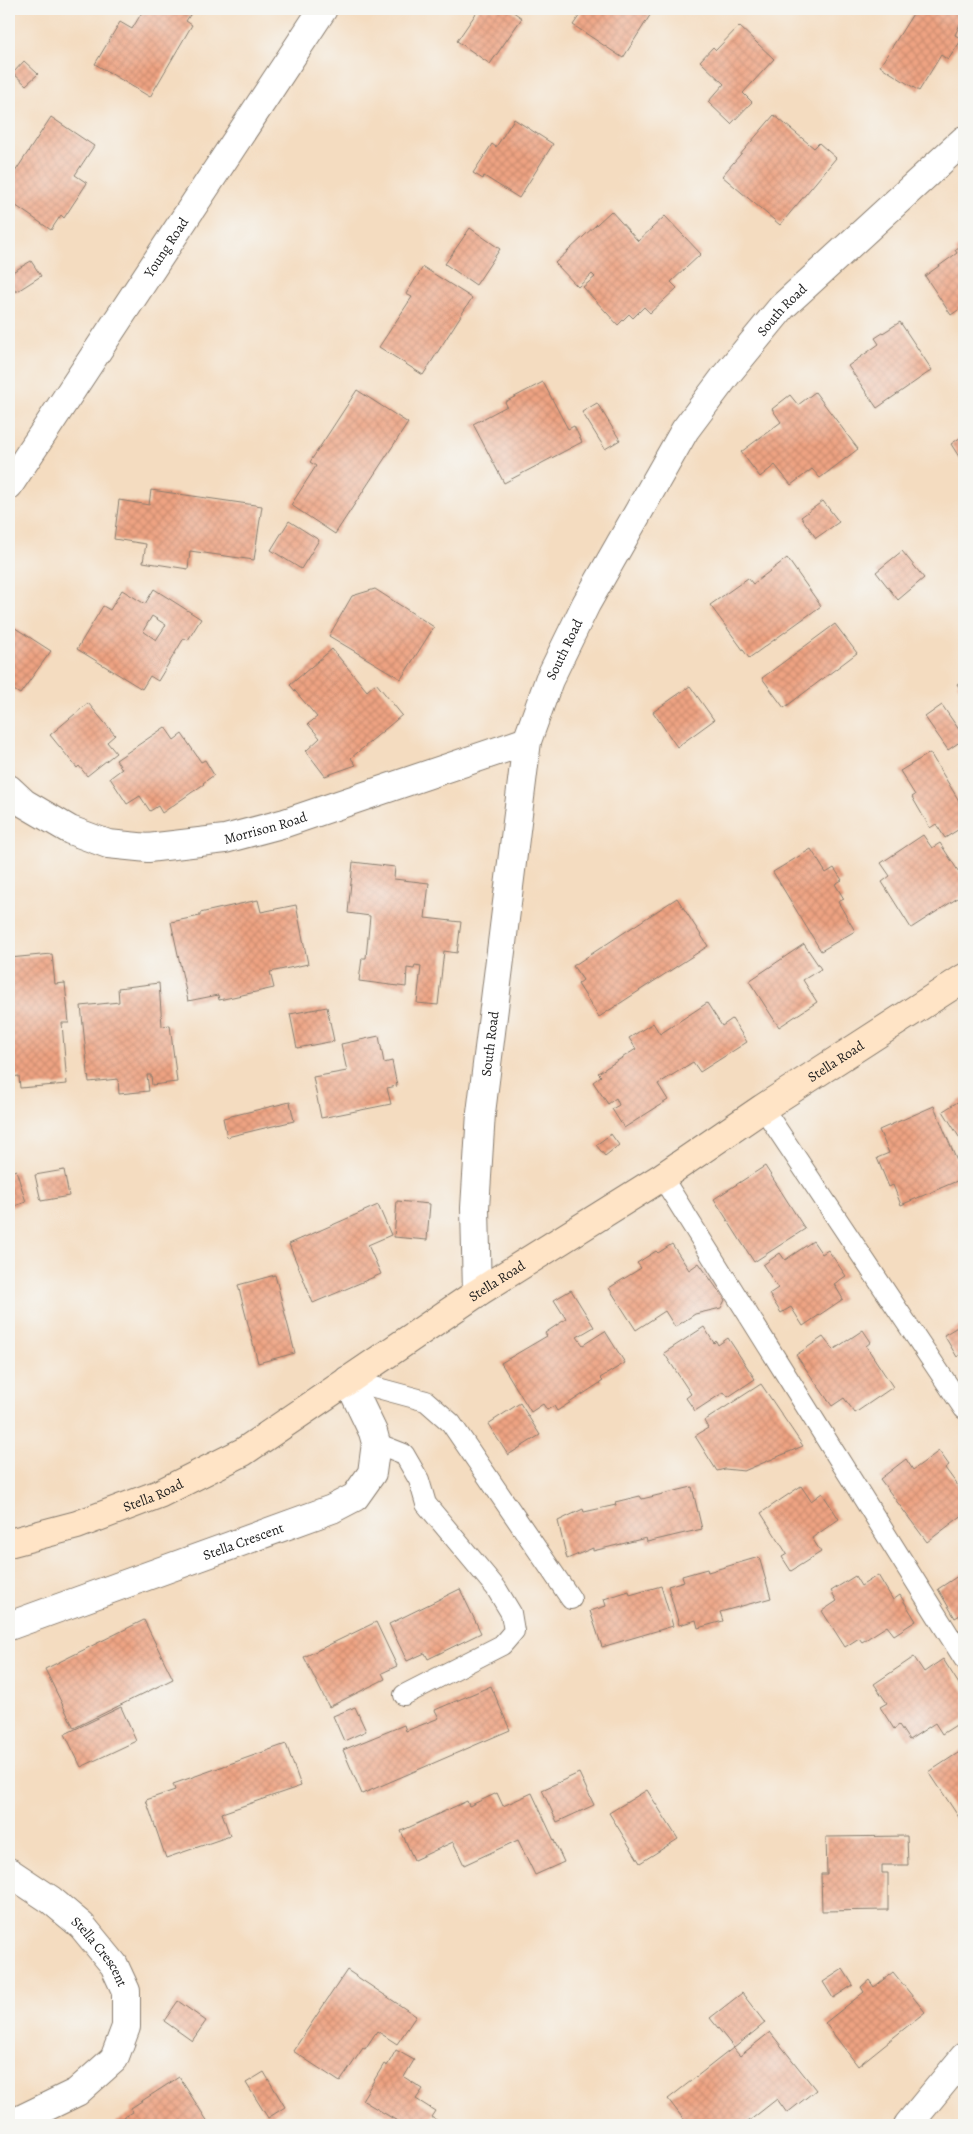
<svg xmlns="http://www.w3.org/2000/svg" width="973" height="2134" viewBox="0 0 973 2134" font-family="Alegreya,serif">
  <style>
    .building { fill: url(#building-cross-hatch); fill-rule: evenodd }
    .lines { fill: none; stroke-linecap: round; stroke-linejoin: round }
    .lane-casing { stroke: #887c6e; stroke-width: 22 }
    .street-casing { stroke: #887c6e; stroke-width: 30 }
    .secondary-casing { stroke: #887c6e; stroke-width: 30 }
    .lane { stroke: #fff; stroke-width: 20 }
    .street { stroke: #fff; stroke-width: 28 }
    .secondary { stroke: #ffe4c6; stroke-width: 28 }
    .labels { text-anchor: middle; stroke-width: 4; stroke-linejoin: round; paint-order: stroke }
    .street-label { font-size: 14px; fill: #1c1c1c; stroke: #f6f6f2 }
  </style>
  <defs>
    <pattern id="building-cross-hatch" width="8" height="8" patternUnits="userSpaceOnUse" patternTransform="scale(1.25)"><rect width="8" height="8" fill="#eea382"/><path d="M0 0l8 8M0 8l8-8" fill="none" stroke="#cc8c70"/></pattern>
  </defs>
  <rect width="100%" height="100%" fill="#f6f6f2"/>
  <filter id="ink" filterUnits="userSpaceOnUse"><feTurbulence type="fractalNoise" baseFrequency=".02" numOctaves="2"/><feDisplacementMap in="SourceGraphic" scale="10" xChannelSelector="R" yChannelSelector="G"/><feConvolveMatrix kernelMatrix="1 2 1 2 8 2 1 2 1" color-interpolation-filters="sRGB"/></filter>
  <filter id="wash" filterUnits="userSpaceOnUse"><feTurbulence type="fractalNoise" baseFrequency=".0096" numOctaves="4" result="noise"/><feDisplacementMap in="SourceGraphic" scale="20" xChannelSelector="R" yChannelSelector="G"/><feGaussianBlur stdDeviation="1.12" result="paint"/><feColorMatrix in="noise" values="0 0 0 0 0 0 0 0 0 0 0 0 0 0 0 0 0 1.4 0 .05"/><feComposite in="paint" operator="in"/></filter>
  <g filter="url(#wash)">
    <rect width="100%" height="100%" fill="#f4dcc0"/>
    <g id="blocks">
      <path class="building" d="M 144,9 L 194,9 L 186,21 L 192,25 L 150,97 L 95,64 L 120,22 L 132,29 Z
        M 479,9 L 509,9 L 522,18 L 490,64 L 457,41 Z
        M 584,9 L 654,9 L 623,58 L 573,25 Z
        M 916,9 L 952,9 L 964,16 L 955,35 L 962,39 L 948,60 L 941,55 L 919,91 L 880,66 Z
        M 739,26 L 774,59 L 743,93 L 752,102 L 731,124 L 708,102 L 724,84 L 700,61 L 713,47 L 716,50 Z
        M 24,61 L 38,74 L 26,85 L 13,73 Z
        M 774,115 L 814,148 L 819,143 L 836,158 L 780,225 L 722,176 Z
        M 51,117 L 94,146 L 75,175 L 87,183 L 64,218 L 61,215 L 51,230 L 9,201 L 9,181 Z
        M 514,119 L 553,144 L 519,198 L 484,176 L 483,179 L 473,173 L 492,144 L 496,147 Z
        M 611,211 L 638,241 L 665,216 L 701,254 L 671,282 L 677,288 L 650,313 L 644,307 L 633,318 L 629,314 L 618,325 L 583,287 L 595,277 L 592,274 L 578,287 L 555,263 Z
        M 470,228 L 500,249 L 476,285 L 445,264 Z
        M 964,243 L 964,306 L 951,315 L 925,276 L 957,253 L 955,250 Z
        M 31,261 L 41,276 L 16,292 L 9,280 L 9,274 Z
        M 423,267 L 472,298 L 423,375 L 379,347 L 412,297 L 406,294 Z
        M 900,322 L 932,370 L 877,408 L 848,366 L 879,344 L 875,338 Z
        M 543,382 L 568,429 L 574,426 L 582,442 L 504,483 L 473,424 L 507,406 L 505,402 Z
        M 357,390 L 408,423 L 335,534 L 291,505 L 316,466 L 310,462 Z
        M 815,392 L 858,449 L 820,478 L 812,469 L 791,485 L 775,465 L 760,477 L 741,452 L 781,422 L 772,409 L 790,395 L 798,405 Z
        M 597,403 L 620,440 L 605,449 L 582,412 Z
        M 964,435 L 964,458 L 961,460 L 951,444 Z
        M 151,490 L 262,506 L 254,560 L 190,551 L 188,569 L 143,562 L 146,544 L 114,539 L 119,500 L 149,505 Z
        M 823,501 L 839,522 L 816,538 L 801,517 Z
        M 289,521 L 319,540 L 301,569 L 271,550 Z
        M 902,551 L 924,578 L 898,600 L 876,572 Z
        M 787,558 L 821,606 L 749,658 L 710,605 L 748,578 L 753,584 Z
        M 154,589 L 201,619 L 188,640 L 184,638 L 158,681 L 150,676 L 142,689 L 77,649 L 103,606 L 110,610 L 122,590 L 145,604 ZM 152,616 L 166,625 L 156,640 L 143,631 Z
        M 375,589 L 434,627 L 401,679 L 329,636 L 352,596 Z
        M 9,624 L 51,651 L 20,694 L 9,687 Z
        M 835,624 L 857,653 L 784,708 L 762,678 Z
        M 332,649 L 367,691 L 376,683 L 402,715 L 351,758 L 356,765 L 325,776 L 306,751 L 320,738 L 308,724 L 317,717 L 290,685 Z
        M 964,679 L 964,695 L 957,684 Z
        M 690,686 L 714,720 L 677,747 L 653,712 Z
        M 88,703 L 115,735 L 107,742 L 116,753 L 87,776 L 79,766 L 77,768 L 50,735 Z
        M 942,705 L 964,737 L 964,739 L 948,750 L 925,717 Z
        M 165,727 L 174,740 L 182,734 L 201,762 L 205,760 L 214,775 L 203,783 L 204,784 L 162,813 L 158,806 L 150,811 L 140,796 L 127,804 L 110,778 L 122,769 L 116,760 Z
        M 930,753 L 964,809 L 964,826 L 945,838 L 936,824 L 930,828 L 912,797 L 915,795 L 900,771 Z
        M 923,835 L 932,848 L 940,843 L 964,880 L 964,894 L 911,928 L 882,882 L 890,876 L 881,863 Z
        M 811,849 L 826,873 L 834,868 L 842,880 L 835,884 L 844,899 L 838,902 L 855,931 L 821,951 L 773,872 Z
        M 353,862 L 395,867 L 394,879 L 429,883 L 425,918 L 461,922 L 457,953 L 444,951 L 438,1005 L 417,1003 L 421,966 L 415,965 L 414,969 L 407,968 L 406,987 L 359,981 L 362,958 L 366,958 L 370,916 L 348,913 Z
        M 677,898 L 708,946 L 599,1017 L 578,984 L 583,980 L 573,966 Z
        M 258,900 L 261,912 L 296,905 L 308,964 L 270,972 L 274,988 L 219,1000 L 218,995 L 188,1001 L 171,922 L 200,916 L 200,913 Z
        M 804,944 L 821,969 L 803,980 L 817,1002 L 779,1027 L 749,981 Z
        M 52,954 L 55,984 L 65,983 L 69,1023 L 62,1023 L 67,1084 L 20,1088 L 19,1076 L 9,1077 L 9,958 Z
        M 159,983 L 162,1026 L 170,1025 L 177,1082 L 152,1085 L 151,1075 L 147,1075 L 149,1091 L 119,1094 L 118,1079 L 89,1082 L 81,1006 L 119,1002 L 118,988 Z
        M 707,1003 L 722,1026 L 732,1019 L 747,1042 L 700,1072 L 693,1062 L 658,1084 L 668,1100 L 624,1128 L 612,1109 L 619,1105 L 616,1098 L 608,1104 L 593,1082 L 601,1076 L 598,1073 L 636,1049 L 629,1038 L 653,1023 L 660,1034 Z
        M 327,1007 L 334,1041 L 297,1048 L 290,1014 Z
        M 379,1036 L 384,1063 L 392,1061 L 397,1086 L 387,1088 L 391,1104 L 321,1118 L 313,1077 L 347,1071 L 341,1044 Z
        M 964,1098 L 964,1145 L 943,1111 Z
        M 290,1102 L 294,1121 L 227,1137 L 223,1118 Z
        M 934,1106 L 964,1178 L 901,1205 L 893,1185 L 889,1187 L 877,1158 L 889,1153 L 879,1130 Z
        M 611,1134 L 619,1145 L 605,1156 L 596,1145 Z
        M 765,1166 L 805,1229 L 754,1262 L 714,1199 Z
        M 16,1170 L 26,1202 L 9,1208 L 9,1173 Z
        M 64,1170 L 69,1196 L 41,1201 L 35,1175 Z
        M 397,1201 L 430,1204 L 427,1240 L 394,1237 Z
        M 378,1205 L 391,1235 L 368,1245 L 381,1274 L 313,1303 L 289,1244 Z
        M 813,1241 L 822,1254 L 828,1250 L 846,1276 L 834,1284 L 843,1299 L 803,1326 L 791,1307 L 781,1313 L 769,1294 L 778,1288 L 763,1265 L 780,1253 L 785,1260 Z
        M 672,1244 L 689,1270 L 699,1263 L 725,1300 L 721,1308 L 695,1314 L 675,1327 L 665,1311 L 636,1330 L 609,1288 L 641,1268 L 637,1263 L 656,1251 L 658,1253 Z
        M 275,1275 L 295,1353 L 258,1363 L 238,1285 Z
        M 571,1290 L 594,1327 L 577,1337 L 583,1345 L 605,1331 L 625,1363 L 600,1378 L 603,1381 L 557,1411 L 554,1406 L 547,1410 L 543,1404 L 531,1412 L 501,1363 L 547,1336 L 545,1333 L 566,1319 L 554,1300 Z
        M 964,1323 L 964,1352 L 957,1357 L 944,1335 Z
        M 704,1327 L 714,1343 L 716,1341 L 718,1345 L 728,1338 L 755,1379 L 728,1397 L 724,1392 L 695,1411 L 686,1398 L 691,1394 L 664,1353 Z
        M 863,1330 L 871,1342 L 866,1346 L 893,1387 L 855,1413 L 844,1398 L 832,1406 L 796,1355 L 823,1337 L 833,1350 Z
        M 761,1384 L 803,1446 L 744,1471 L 725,1469 L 717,1471 L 695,1436 L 708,1428 L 704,1421 Z
        M 520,1403 L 540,1435 L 508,1455 L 488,1424 Z
        M 939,1451 L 949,1465 L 945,1468 L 964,1494 L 964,1514 L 927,1542 L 880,1479 L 906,1459 L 913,1470 Z
        M 801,1486 L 811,1501 L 822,1493 L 839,1519 L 812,1538 L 821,1552 L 791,1571 L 782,1557 L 787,1554 L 761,1513 Z
        M 692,1487 L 702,1529 L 647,1542 L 646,1538 L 593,1551 L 593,1548 L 567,1559 L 558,1521 L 583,1509 L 584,1512 L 616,1505 L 615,1502 L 640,1496 L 642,1499 Z
        M 759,1557 L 771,1598 L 720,1612 L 723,1621 L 698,1628 L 696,1620 L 679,1625 L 668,1586 L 684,1581 L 682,1576 L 707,1569 L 708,1572 Z
        M 964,1572 L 964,1623 L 960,1615 L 955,1618 L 938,1589 Z
        M 878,1575 L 893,1600 L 900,1595 L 916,1621 L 894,1635 L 887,1626 L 862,1642 L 859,1638 L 845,1647 L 822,1611 L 837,1601 L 831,1591 L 855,1576 L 861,1586 Z
        M 661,1586 L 673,1626 L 602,1647 L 590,1611 L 606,1606 L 604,1599 L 629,1591 L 630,1595 Z
        M 460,1589 L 481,1633 L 428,1659 L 425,1653 L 407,1661 L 389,1624 Z
        M 144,1620 L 173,1679 L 74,1728 L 45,1669 Z
        M 376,1622 L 397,1666 L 382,1673 L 385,1679 L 329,1707 L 304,1657 Z
        M 914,1657 L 924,1672 L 943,1659 L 964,1692 L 964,1720 L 942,1734 L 935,1723 L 909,1740 L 899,1725 L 894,1729 L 880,1707 L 887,1703 L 874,1684 Z
        M 491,1686 L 510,1730 L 362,1794 L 343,1750 L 404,1725 L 406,1731 L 439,1718 L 435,1710 Z
        M 121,1707 L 136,1741 L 81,1767 L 65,1734 Z
        M 355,1707 L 366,1731 L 344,1741 L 333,1716 Z
        M 286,1744 L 301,1786 L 222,1813 L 230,1836 L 166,1858 L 146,1800 L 175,1790 L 173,1784 Z
        M 964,1749 L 964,1825 L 929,1772 Z
        M 579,1773 L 594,1805 L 557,1822 L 542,1790 Z
        M 647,1790 L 678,1839 L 640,1863 L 609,1813 Z
        M 497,1793 L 503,1806 L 532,1793 L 564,1862 L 535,1875 L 518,1840 L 464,1865 L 453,1842 L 414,1860 L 401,1831 L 467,1801 L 469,1806 Z
        M 907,1836 L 908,1865 L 882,1865 L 882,1873 L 888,1873 L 888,1910 L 822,1911 L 821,1874 L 827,1874 L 826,1837 Z
        M 843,1969 L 853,1985 L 833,1998 L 823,1982 Z
        M 347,1970 L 416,2016 L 397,2044 L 377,2031 L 365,2049 L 363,2048 L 340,2082 L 293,2051 Z
        M 893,1972 L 925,2012 L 858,2066 L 825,2023 L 864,1992 L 861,1987 L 869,1980 L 874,1987 Z
        M 742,1993 L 765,2023 L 734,2048 L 710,2018 Z
        M 178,2001 L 206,2021 L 192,2041 L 164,2021 Z
        M 770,2032 L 816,2090 L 787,2113 L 777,2099 L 744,2125 L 688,2125 L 668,2099 L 733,2048 L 740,2056 Z
        M 396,2050 L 414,2060 L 404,2077 L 423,2089 L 416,2099 L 435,2111 L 431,2117 L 445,2125 L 404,2125 L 362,2100 L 384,2064 L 387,2066 Z
        M 264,2072 L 285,2107 L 268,2118 L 246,2083 Z
        M 179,2077 L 210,2125 L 118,2125 L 116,2122 L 132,2112 L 131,2108 Z"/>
    </g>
  </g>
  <g filter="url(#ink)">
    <use href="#blocks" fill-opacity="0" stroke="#887c6e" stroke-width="1"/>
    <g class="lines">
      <g class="lane-casing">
        <path id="lane" d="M 763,1108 L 964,1409
          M 662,1177 L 964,1659
          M 348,1380 L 426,1401 L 451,1423 L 571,1599
          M 376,1443 L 404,1454 L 419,1480 L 426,1504 L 496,1588 L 511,1613 L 514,1631 L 502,1645 L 404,1695"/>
      </g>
      <g class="street-casing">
        <g id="street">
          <path id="s1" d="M 9,485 L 323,9"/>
          <path id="s2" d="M 9,789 L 24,803 L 70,830 L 108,844 L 148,848 L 225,839 L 285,823 L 527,741"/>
          <path id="s3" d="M 477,1293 L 475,1208 L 481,1113 L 527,741 L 549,680 L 586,604 L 685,430 L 727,374 L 782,307 L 964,140"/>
          <path id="s4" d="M 9,1626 L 332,1509 L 355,1497 L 372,1473 L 376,1443 L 373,1432 L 348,1380"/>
          <path id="s5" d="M 9,1872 L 51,1900 L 82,1926 L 114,1965 L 126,1991 L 126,2027 L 114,2059 L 77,2092 L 9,2125"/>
          <path d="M 908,2125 L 964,2057"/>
        </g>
      </g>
      <g class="secondary-casing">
        <g id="secondary">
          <path id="s6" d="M 9,1543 L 77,1525 L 159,1494 L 243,1452 L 477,1293 L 662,1177 L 763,1108 L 964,978"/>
        </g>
      </g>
      <use href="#lane" class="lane"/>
      <use href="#street" class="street"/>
      <use href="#secondary" class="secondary"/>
    </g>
  </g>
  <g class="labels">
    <g class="street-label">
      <text dy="5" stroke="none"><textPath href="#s1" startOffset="285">Young Road</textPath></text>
      <text dy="5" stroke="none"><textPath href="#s3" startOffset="1059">South Road</textPath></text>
      <text dy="5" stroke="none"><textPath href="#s3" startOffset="654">South Road</textPath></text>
      <text dy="5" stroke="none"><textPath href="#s2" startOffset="274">Morrison Road</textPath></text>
      <text dy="5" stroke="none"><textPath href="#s3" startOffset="250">South Road</textPath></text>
      <text dy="5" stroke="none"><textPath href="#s6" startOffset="962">Stella Road</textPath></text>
      <text dy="5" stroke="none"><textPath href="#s6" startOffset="558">Stella Road</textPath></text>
      <text dy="5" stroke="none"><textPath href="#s6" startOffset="152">Stella Road</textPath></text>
      <text dy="5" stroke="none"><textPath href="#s4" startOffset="249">Stella Crescent</textPath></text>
      <text dy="5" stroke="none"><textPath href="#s5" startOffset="122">Stella Crescent</textPath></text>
    </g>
  </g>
  <rect width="973" height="2134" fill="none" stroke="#f6f6f2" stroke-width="30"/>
</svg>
